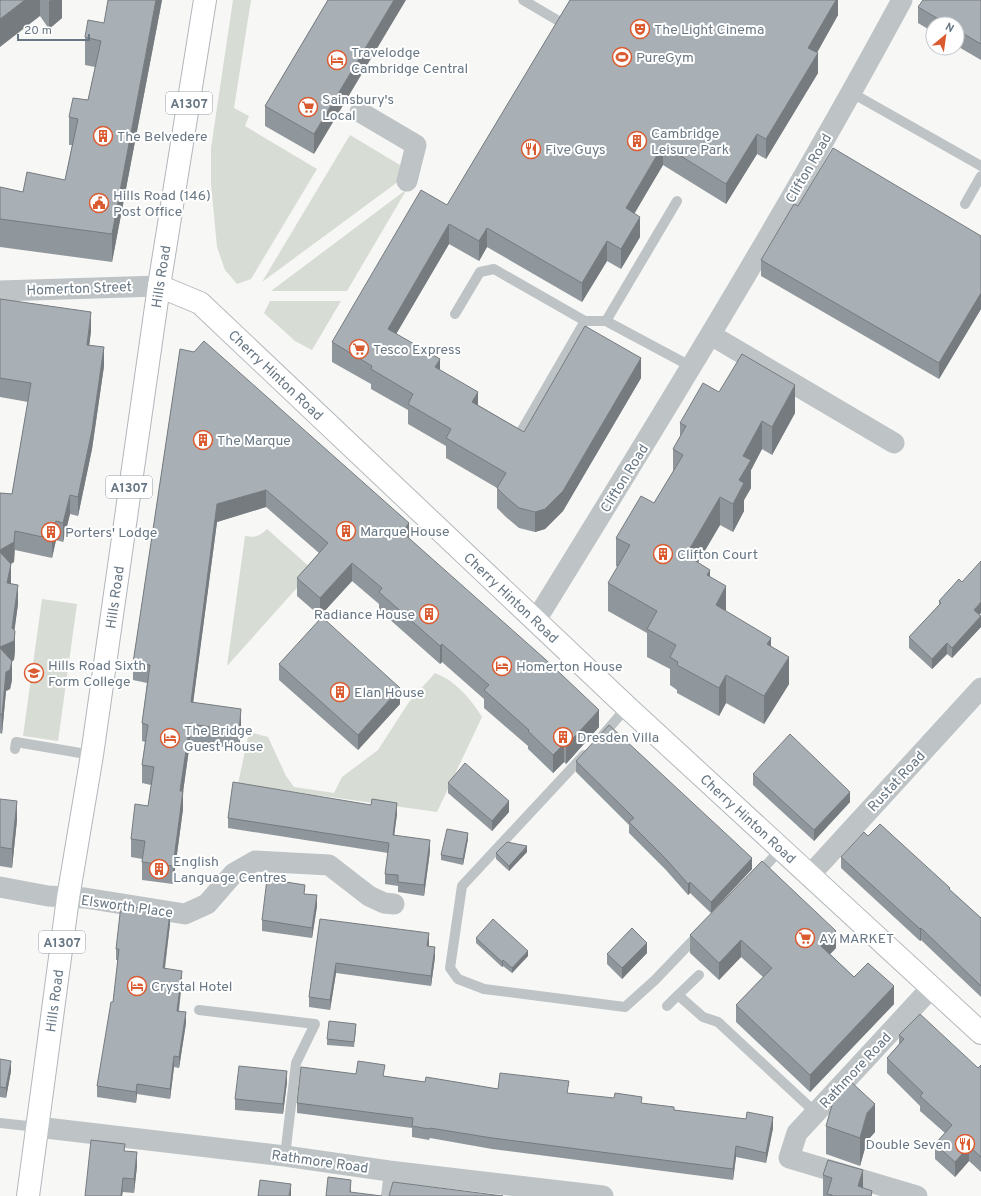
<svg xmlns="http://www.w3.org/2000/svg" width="981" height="1196" viewBox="0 0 981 1196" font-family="Overpass,sans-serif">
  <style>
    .green { fill: #d7dcd4 }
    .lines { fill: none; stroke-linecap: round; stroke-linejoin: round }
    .secondary-casing { stroke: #b3b8bd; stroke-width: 24 }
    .primary-casing { stroke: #b2b7bb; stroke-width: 24 }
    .lane { stroke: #bec3c6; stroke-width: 10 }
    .street { stroke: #bec3c6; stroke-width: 21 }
    .secondary { stroke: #fff; stroke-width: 22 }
    .primary { stroke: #fff; stroke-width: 22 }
    .wall { fill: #90979c }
    .shaded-wall { fill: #767b7f }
    .building { fill: #a8b0b5; stroke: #767b7f }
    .labels { text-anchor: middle; stroke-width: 4; stroke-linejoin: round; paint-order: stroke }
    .shield { fill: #fff; stroke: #95a0a9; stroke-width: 1 }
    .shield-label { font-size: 13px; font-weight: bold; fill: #687784 }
    .poi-label { font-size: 14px; fill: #687784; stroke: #fff; text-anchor: start }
    .street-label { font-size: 14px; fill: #687784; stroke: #fff }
  </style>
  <rect width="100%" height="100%" fill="#f7f7f5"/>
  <path class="green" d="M 233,0 L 251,0 L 234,108 L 249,116 L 245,126 L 317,169 L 251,279 L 237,284 L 225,270 L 217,247 L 211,184 L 211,148 Z
    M 350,135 L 400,165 L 399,181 L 262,282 Z
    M 407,189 L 347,291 L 271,291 Z
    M 270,301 L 341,301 L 312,350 L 295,341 L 264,313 Z
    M 267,529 L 313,570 L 227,666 L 245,536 C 255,538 260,536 267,529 Z
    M 42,599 L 77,604 L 58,741 L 23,736 Z
    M 435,673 C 456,681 470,698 482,717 L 437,812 L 238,784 L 249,732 L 268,737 L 286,776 L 294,787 L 334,793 L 342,777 L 378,750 L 409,702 Z"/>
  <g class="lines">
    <g class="secondary-casing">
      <g id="secondary">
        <path id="s1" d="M 159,286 L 200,303 L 627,707 L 981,1033"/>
      </g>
    </g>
    <g class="primary-casing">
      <g id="primary">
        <path id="s2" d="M 28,1196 L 68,898 L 92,755 L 159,286 L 205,0"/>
      </g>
    </g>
    <path class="lane" d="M 523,0 L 557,20
      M 852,93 L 981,166
      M 965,204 L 981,176
      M 455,314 L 480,272 L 494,269 L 585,321 L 606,321 L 677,201
      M 606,321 L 692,367
      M 522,430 L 585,321
      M 602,736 L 627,707
      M 15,749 L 16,742 L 92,755
      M 584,755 L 462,886 L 450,968 L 458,979 L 484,989 L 625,1007 L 655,980 L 699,934
      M 758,874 L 781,849
      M 699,975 L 678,995 L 703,1017 L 718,1022 L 816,1113
      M 667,1006 L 678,995
      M 199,1010 L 315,1024 L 296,1063 L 285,1156
      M 0,1123 L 37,1127
      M 386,1196 L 389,1171"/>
    <path class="street" d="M 360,112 L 416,145 L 407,181
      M 0,291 L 159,286
      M 711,335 L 894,443
      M 536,620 C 662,416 788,211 902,0
      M 810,875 L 981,688
      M 0,887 L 48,896 L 85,898 L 185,914 L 207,904 L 234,873 L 255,861 L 329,865 L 369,896 L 384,903 L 394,904
      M 37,1127 L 285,1156 L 389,1171 L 603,1196
      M 917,1196 L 789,1158 L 797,1133 L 932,987"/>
    <use href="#secondary" class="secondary"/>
    <use href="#primary" class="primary"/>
  </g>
  <path class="wall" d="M 0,0 L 62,0 L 62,18 L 49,29 L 40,16 Z
    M 162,0 L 112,262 L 0,247 L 0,187 L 23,192 L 65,180 L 72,145 L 69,145 L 69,117 L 88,100 L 95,67 L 85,65 L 85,37 L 104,23 Z
    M 328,0 L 314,154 L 265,126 L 265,106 Z
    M 838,0 L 838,15 L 817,53 L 818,73 L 766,159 L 757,154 L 726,204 L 663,165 L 634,213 L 640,237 L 621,269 L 607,261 L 582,302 L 487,247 L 479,261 L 449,244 L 396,334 L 440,370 L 478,405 L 524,432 L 641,378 L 563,511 L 545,529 L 535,532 L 519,528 L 506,517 L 497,508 L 497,488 L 446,458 L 446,446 L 408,424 L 408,410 L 371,389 L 371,384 L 332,362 L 332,342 L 447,205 Z
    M 981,0 L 981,60 L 957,46 L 957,24 L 933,24 L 933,32 L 918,23 L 918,7 Z
    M 981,236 L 981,309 L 939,379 L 761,276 L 761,260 Z
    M 0,299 L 91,331 L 89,345 L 104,366 L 92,449 L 78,516 L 70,514 L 63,542 L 56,540 L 52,558 L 15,550 L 14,562 L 11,564 L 11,584 L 18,604 L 14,630 L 15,650 L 14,660 L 12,661 L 12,680 L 10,689 L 6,691 L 2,734 L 0,733 L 0,493 L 12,494 L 28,402 L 0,397 Z
    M 180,349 L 409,538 L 599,727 L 566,764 L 564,762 L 553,773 L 528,749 L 528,746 L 484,708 L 484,699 L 442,662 L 440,664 L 379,610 L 379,604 L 352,581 L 320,616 L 297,596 L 297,578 L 319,553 L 266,507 L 217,522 L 193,702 L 241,726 L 239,749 L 190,742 L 183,792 L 183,809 L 173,884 L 142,880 L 142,859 L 131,857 L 131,839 L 148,806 L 151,785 L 142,783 L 142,765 L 145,742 L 142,741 L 142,723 L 147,683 L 133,680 L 133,663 Z
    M 719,392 L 795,413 L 772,455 L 762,449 L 751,470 L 751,488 L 744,500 L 744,511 L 733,532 L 720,525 L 698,562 L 710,577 L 726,612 L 771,646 L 789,684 L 764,724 L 726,703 L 719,716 L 677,693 L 677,690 L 670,685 L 670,669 L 647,657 L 647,633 L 608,611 L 608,583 L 618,567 L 616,566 L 616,538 L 654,503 L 673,472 L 673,449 L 680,437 L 680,423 Z
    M 962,582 L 979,615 L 981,627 L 952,658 L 947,654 L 932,669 L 909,648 L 909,637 L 939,605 L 939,601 Z
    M 279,664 L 400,704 L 358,750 L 279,680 Z
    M 576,761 L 752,869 L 711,913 L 690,893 L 688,895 L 666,870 L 629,833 L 629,825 L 576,772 Z
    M 753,774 L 850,802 L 814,841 L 753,785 Z
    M 448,783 L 509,812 L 492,831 L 448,793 Z
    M 0,799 L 17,820 L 12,868 L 0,866 Z
    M 397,814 L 394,835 L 430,851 L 424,896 L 398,892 L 398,886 L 385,884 L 385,874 L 388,853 L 228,828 L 228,818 Z
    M 868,836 L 950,891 L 981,918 L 981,997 L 921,940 L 920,941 L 841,868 L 841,857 Z
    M 468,839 L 463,865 L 441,860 L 441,855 Z
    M 527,852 L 509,871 L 496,859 L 496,853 Z
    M 305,894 L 317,906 L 312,938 L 262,931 L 262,920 Z
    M 320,919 L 429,943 L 429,946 L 435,957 L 431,986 L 336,973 L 330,1010 L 309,1007 L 309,997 Z
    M 170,924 L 165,969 L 182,981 L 179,1011 L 186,1023 L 179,1068 L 174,1067 L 170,1099 L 137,1094 L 136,1103 L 97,1097 L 97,1086 L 113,1002 L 118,960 L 116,960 L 116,949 Z
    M 690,935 L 836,948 L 830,954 L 854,977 L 894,1004 L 810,1092 L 736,1022 L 736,1005 L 763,977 L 741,957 L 719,980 L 690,953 Z
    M 476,938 L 528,956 L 512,973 L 503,966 L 502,967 L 476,943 Z
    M 647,953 L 622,979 L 607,964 L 607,954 Z
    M 356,1030 L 354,1047 L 327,1045 L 327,1039 Z
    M 899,1035 L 978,1068 L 981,1065 L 981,1172 L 969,1161 L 955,1177 L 935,1159 L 935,1144 L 945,1133 L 920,1111 L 920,1106 L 887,1073 L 887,1058 L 899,1044 Z
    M 0,1059 L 11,1071 L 6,1098 L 0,1097 Z
    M 356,1074 L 384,1076 L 425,1082 L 498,1089 L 569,1093 L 642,1104 L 773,1128 L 766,1163 L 736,1157 L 733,1180 L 492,1149 L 430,1138 L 429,1140 L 412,1137 L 412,1128 L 297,1113 L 297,1103 Z
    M 287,1082 L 283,1114 L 235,1110 L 235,1099 Z
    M 826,1126 L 875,1132 L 867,1141 L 860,1166 L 826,1154 Z
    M 125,1151 L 137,1166 L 134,1193 L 123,1192 L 122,1196 L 85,1196 Z
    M 823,1175 L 863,1188 L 872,1196 L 823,1196 Z"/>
  <path class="shaded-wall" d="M 25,0 L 40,0 L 40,16 L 0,47 L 0,19 Z
    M 51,0 L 62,0 L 62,18 L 49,29 L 49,1 Z
    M 156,0 L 162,0 L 112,262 L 112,234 Z
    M 394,0 L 406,0 L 314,154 L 314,134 Z
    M 836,0 L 838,0 L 838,15 L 808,68 L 808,48 Z
    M 818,53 L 818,73 L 766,159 L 766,139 Z
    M 757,134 L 757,154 L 726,204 L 726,184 Z
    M 663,145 L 663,165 L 626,228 L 626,208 Z
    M 640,217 L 640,237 L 621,269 L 621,249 Z
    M 449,224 L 449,244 L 388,348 L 388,329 Z
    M 487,228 L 487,247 L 479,261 L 479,241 Z
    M 607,241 L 607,261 L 582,302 L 582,283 Z
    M 981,293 L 981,309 L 939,379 L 939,363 Z
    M 91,312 L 91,331 L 87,364 L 87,345 Z
    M 104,347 L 104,366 L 92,449 L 78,516 L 78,497 Z
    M 641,358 L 641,378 L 563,511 L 545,529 L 535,532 L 535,512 Z
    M 440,359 L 440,379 L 435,367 Z
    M 795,385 L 795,413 L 772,455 L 772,427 Z
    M 478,392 L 478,412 L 472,402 Z
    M 762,421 L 762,449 L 751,470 L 751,488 L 744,500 L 744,511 L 733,532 L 733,504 L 743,456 Z
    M 266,490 L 266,507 L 217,522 L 191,719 L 191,702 L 217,504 Z
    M 70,495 L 70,514 L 63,542 L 63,523 Z
    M 720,497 L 720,525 L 686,583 L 686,555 Z
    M 56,521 L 56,540 L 52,558 L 52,539 Z
    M 409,523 L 409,541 L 402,532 Z
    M 15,531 L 14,562 L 0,569 L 0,550 Z
    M 352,563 L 352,581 L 320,616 L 320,598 Z
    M 11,564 L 11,583 L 7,602 L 7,583 Z
    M 710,570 L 710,597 L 707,575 Z
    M 18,585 L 18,604 L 13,642 L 15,631 L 15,650 L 14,660 L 12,661 L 12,680 L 10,689 L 6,691 L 2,734 L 0,647 L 12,628 Z
    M 726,586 L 726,614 L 716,605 Z
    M 981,602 L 981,613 L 974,621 L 974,610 Z
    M 981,616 L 981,627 L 952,658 L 952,648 Z
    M 771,638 L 771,666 L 767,644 Z
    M 947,643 L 947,654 L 932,669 L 932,659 Z
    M 442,644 L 442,662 L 440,664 L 440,646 Z
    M 789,657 L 789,684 L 764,724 L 764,696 Z
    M 726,675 L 726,703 L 719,716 L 719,688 Z
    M 400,688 L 400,704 L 358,750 L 358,735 Z
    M 241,709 L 241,726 L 239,749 L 239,731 Z
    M 599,710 L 599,727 L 566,764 L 566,746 Z
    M 190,724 L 190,742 L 183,792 L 183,809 L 173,884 L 173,866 L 180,791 Z
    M 564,744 L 564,762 L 553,773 L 553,755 Z
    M 850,792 L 850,802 L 814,841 L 814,830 Z
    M 17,801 L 17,820 L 12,868 L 12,849 Z
    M 509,801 L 509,812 L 492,831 L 492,821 Z
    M 397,803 L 397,814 L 393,845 L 393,835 Z
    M 468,833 L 468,839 L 463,865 L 463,859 Z
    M 430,840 L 430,851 L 424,896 L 424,885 Z
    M 527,846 L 527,852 L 509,871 L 509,866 Z
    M 752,858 L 752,869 L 711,913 L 711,902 Z
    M 690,882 L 690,893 L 688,895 L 688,884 Z
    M 317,895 L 317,906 L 312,938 L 312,928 Z
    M 170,913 L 170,924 L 163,979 L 163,968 Z
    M 921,928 L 921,940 L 920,941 L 920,929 Z
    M 836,931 L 836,948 L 821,963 L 821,946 Z
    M 429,933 L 429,943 L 427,956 L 427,946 Z
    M 741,940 L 741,957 L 719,980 L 719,963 Z
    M 647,943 L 647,953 L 622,979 L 622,968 Z
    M 435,947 L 435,957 L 431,986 L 431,976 Z
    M 528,951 L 528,956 L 512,973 L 512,968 Z
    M 503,960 L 503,966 L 502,967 L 502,962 Z
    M 336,963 L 336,973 L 330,1010 L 330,1000 Z
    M 182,971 L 182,981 L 177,1021 L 177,1011 Z
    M 894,986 L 894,1004 L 810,1092 L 810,1075 Z
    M 186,1012 L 186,1023 L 179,1068 L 179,1057 Z
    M 174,1056 L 174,1067 L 170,1099 L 170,1089 Z
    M 11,1061 L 11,1071 L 6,1098 L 6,1088 Z
    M 287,1071 L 287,1082 L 283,1114 L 283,1104 Z
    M 137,1084 L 137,1094 L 136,1103 L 136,1092 Z
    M 875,1104 L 875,1132 L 867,1141 L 860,1166 L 860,1138 L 867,1113 Z
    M 773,1117 L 773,1128 L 766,1163 L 766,1153 Z
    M 736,1146 L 736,1157 L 733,1180 L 733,1169 Z
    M 969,1146 L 969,1161 L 955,1177 L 955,1162 Z
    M 137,1152 L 137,1166 L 134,1193 L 134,1179 Z
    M 863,1170 L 863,1192 L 858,1186 Z
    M 123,1178 L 122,1196 L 121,1196 Z
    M 351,1180 L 351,1196 L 350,1192 Z
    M 291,1184 L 291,1196 L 289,1196 Z"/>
  <path class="building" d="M 0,0 L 25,0 L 0,19 Z
    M 108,0 L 156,0 L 112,234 L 0,219 L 0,187 L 23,192 L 27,172 L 65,180 L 78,119 L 69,117 L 73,98 L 88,100 L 101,41 L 85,37 L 88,20 L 104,23 Z
    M 328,0 L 394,0 L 314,134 L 265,106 Z
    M 570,0 L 836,0 L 808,48 L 818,53 L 766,139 L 757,134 L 726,184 L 663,145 L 626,208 L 640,217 L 621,249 L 607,241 L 582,283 L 487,228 L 479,241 L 449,224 L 388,329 L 440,359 L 435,367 L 478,392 L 472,402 L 524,432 L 585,326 L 641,358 L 563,491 L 545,509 L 535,512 L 519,508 L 506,497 L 497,488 L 506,473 L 446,438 L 451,429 L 408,404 L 413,394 L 371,369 L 372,366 L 332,342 L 421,190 L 447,205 Z
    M 923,0 L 981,0 L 981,44 L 957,30 L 957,24 L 947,24 L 918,7 Z
    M 833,148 L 981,236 L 981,293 L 939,363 L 761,260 L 794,204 L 798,206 Z
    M 0,299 L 91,312 L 87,345 L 104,347 L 92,430 L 78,497 L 70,495 L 63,523 L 56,521 L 52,539 L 15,531 L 14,542 L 0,550 L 0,493 L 12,494 L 31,383 L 0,378 Z
    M 204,341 L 409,523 L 402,532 L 545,659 L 599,710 L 566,746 L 564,744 L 553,755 L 528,731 L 529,730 L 484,690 L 489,685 L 442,644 L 440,646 L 379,592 L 382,588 L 352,563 L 320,598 L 297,578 L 328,543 L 266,490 L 217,504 L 191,702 L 241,709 L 239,731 L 190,724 L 180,791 L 183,791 L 173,866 L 142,862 L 145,841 L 131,839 L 135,804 L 148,806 L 154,767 L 142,765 L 148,725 L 142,723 L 150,665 L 133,663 L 180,349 L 194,352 Z
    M 742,354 L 795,385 L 772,427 L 762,421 L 743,456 L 751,460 L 739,480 L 744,483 L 733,504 L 720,497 L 686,555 L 710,570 L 707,575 L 726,586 L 716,605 L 771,638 L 767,644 L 789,657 L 764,696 L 726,675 L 719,688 L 677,665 L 678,662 L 670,657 L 676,645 L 647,629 L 657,611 L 608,583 L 630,545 L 616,538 L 641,496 L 654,503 L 683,455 L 673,449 L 686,426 L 680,423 L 703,383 L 719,392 Z
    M 0,552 L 11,564 L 7,583 L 18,585 L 12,628 L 15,631 L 14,641 L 0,647 Z
    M 981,561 L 981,602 L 974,610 L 981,616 L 952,648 L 947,643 L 932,659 L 909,637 L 941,603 L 939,601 L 959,579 L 962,582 Z
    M 322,617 L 400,688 L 358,735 L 279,664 Z
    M 0,648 L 12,661 L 10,670 L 6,672 L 2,715 L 0,714 Z
    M 609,725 L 752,858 L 711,902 L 690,882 L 688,884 L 666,859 L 629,822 L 634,818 L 576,761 Z
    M 790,734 L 850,792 L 814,830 L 753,774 Z
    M 465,763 L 509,801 L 492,821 L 448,783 Z
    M 233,782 L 371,805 L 372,799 L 397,803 L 393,835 L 430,840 L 424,885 L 398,882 L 398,875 L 385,874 L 389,843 L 228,818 Z
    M 0,799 L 17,801 L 12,849 L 0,847 Z
    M 880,824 L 950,888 L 949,889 L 981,918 L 981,986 L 921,928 L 920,929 L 841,857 L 864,832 L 868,836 Z
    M 447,829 L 468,833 L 463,859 L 441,855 Z
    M 507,842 L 527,846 L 509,866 L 496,853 Z
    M 762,861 L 836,931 L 821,946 L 854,977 L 868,963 L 894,986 L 810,1075 L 736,1005 L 772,968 L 741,940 L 719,963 L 690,935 Z
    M 267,879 L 305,885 L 304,894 L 317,895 L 312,928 L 262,920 Z
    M 121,905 L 170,913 L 163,968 L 182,971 L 177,1011 L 186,1012 L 179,1057 L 174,1056 L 170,1089 L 137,1084 L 136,1092 L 97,1086 L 111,1002 L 113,1002 L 119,949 L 116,949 Z
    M 320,919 L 429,933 L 427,946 L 435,947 L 431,976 L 336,963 L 330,1000 L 309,997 Z
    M 493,919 L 528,951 L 512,968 L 503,960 L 502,962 L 476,938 Z
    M 632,928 L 647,943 L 622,968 L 607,954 Z
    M 920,1014 L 978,1068 L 981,1065 L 981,1157 L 969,1146 L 955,1162 L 935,1144 L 952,1125 L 920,1096 L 923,1093 L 887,1058 L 904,1039 L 899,1035 Z
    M 329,1021 L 356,1024 L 354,1042 L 327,1039 Z
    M 0,1059 L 11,1061 L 6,1088 L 0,1087 Z
    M 358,1061 L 385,1065 L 383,1076 L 425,1082 L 426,1077 L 498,1089 L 500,1073 L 569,1081 L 567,1093 L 614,1098 L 615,1093 L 642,1097 L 641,1103 L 674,1107 L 674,1110 L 746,1119 L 747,1112 L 773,1117 L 766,1153 L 736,1146 L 733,1169 L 492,1138 L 430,1128 L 429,1129 L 412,1126 L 413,1118 L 297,1103 L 301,1067 L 356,1074 Z
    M 239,1066 L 287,1071 L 283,1104 L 235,1099 Z
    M 850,1081 L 875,1104 L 867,1113 L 860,1138 L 826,1126 L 834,1098 Z
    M 91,1140 L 125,1144 L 124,1151 L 137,1152 L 134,1179 L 123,1178 L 121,1196 L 85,1196 Z
    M 828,1160 L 863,1170 L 858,1186 L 872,1191 L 871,1196 L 832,1196 L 832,1195 L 827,1194 L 832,1178 L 823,1175 Z
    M 328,1177 L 351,1180 L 350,1192 L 382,1196 L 326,1196 Z
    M 260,1180 L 291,1184 L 289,1196 L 258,1196 Z
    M 393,1182 L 503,1196 L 389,1196 Z"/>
  <defs>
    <g id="theatre-ring" transform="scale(1)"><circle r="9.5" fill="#fff" stroke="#db5b31" stroke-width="1.5"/><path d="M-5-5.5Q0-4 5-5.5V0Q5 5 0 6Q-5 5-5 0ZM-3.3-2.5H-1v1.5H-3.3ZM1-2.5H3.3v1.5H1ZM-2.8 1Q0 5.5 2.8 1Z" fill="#db5b31"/></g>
    <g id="stadium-ring" transform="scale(1)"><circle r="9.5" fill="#fff" stroke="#db5b31" stroke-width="1.5"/><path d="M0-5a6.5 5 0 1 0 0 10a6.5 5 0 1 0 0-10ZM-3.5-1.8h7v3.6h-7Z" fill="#db5b31"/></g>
    <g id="hotel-ring" transform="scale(1)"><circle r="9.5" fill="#fff" stroke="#db5b31" stroke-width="1.5"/><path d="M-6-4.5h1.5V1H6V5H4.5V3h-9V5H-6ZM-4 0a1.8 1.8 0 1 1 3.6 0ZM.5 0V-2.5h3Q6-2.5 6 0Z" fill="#db5b31"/></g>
    <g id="supermarket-ring" transform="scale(1)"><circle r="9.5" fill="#fff" stroke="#db5b31" stroke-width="1.5"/><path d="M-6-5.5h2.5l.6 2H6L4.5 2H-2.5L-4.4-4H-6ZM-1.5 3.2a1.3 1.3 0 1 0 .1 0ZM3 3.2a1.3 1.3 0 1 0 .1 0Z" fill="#db5b31"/></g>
    <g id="building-ring" transform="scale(1)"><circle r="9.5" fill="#fff" stroke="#db5b31" stroke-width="1.5"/><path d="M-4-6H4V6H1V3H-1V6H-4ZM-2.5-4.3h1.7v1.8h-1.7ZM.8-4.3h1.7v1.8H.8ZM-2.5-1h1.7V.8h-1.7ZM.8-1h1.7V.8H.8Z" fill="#db5b31"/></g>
    <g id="restaurant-ring" transform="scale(1)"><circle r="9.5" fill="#fff" stroke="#db5b31" stroke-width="1.5"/><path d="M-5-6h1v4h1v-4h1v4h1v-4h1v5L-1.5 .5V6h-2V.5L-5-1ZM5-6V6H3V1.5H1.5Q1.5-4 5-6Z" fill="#db5b31"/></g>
    <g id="civic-ring" transform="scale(1)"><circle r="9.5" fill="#fff" stroke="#db5b31" stroke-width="1.5"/><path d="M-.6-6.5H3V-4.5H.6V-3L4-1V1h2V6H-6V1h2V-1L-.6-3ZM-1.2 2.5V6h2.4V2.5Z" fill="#db5b31"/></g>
    <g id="university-ring" transform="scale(1)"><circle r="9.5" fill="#fff" stroke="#db5b31" stroke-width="1.5"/><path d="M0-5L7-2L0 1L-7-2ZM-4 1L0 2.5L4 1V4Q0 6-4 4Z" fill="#db5b31"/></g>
  </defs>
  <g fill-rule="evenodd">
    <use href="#theatre-ring" x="640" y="29"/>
    <use href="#stadium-ring" x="622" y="57"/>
    <use href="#hotel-ring" x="337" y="60"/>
    <use href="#supermarket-ring" x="308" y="107"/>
    <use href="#building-ring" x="103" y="136"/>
    <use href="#building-ring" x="637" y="141"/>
    <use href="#restaurant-ring" x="531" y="149"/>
    <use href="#civic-ring" x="99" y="203"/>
    <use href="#supermarket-ring" x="359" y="349"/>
    <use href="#building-ring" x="203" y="440"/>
    <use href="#building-ring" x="346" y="531"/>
    <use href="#building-ring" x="51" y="532"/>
    <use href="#building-ring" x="663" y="554"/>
    <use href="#building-ring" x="429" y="614"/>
    <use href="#hotel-ring" x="502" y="666"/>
    <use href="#university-ring" x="34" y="673"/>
    <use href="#building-ring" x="340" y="692"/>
    <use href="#building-ring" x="563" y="737"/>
    <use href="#hotel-ring" x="170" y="738"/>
    <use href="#building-ring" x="159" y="869"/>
    <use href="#supermarket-ring" x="805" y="938"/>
    <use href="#hotel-ring" x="137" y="986"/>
    <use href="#restaurant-ring" x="965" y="1144"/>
  </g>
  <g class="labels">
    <g class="shield">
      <rect x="166" y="92" width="46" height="22" rx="3"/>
      <rect x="106" y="476" width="46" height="22" rx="3"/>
      <rect x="39" y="931" width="46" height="22" rx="3"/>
    </g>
    <g class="shield-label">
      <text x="189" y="108">A1307</text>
      <text x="129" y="492">A1307</text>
      <text x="62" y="947">A1307</text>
    </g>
    <g class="poi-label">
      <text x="654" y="34">The Light Cinema</text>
      <text x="351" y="57">Travelodge<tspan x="351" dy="16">Cambridge Central</tspan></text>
      <text x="636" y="62">PureGym</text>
      <text x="322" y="104">Sainsbury's<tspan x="322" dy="16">Local</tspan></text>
      <text x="651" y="138">Cambridge<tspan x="651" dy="16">Leisure Park</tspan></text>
      <text x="117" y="141">The Belvedere</text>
      <text x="545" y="154">Five Guys</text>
      <text x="113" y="200">Hills Road (146)<tspan x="113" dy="16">Post Office</tspan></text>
      <text x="373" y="354">Tesco Express</text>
      <text x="217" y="445">The Marque</text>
      <text x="360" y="536">Marque House</text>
      <text x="65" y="537">Porters' Lodge</text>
      <text x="677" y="559">Clifton Court</text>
      <text x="415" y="619" text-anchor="end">Radiance House</text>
      <text x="48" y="670">Hills Road Sixth<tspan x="48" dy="16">Form College</tspan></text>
      <text x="516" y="671">Homerton House</text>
      <text x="354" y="697">Elan House</text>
      <text x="184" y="735">The Bridge<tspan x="184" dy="16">Guest House</tspan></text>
      <text x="577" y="742">Dresden Villa</text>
      <text x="173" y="866">English<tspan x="173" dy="16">Language Centres</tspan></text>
      <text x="819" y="943">AY MARKET</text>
      <text x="151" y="991">Crystal Hotel</text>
      <text x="951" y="1149" text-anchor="end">Double Seven</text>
    </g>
    <g class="street-label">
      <text transform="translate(808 168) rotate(-60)" y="5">Clifton Road</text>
      <text dy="5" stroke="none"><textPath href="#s2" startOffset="929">Hills Road</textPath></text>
      <text transform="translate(79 288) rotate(-2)" y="5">Homerton Street</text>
      <text dy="5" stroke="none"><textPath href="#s1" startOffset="149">Cherry Hinton Road</textPath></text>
      <text transform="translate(624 478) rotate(-58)" y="5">Clifton Road</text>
      <text dy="5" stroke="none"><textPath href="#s1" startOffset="473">Cherry Hinton Road</textPath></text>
      <text dy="5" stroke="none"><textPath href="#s2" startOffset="605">Hills Road</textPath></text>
      <text transform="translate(896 781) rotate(-47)" y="5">Rustat Road</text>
      <text dy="5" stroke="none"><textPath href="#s1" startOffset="797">Cherry Hinton Road</textPath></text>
      <text transform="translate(127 906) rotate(8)" y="5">Elsworth Place</text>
      <text dy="5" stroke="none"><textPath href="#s2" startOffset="197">Hills Road</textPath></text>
      <text transform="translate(855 1070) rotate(-47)" y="5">Rathmore Road</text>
      <text transform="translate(320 1161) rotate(8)" y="5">Rathmore Road</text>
    </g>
  </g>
  <g transform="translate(945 36) rotate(29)"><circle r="19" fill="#ffffff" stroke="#c3c9ce"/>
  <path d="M0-3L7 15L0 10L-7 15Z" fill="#db5b31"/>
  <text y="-6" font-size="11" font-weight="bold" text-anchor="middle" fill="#687784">N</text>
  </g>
  <path d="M18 34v6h71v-6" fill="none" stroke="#687784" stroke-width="2"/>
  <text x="24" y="34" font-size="12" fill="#687784" stroke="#ffffff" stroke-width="3" paint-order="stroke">20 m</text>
</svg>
